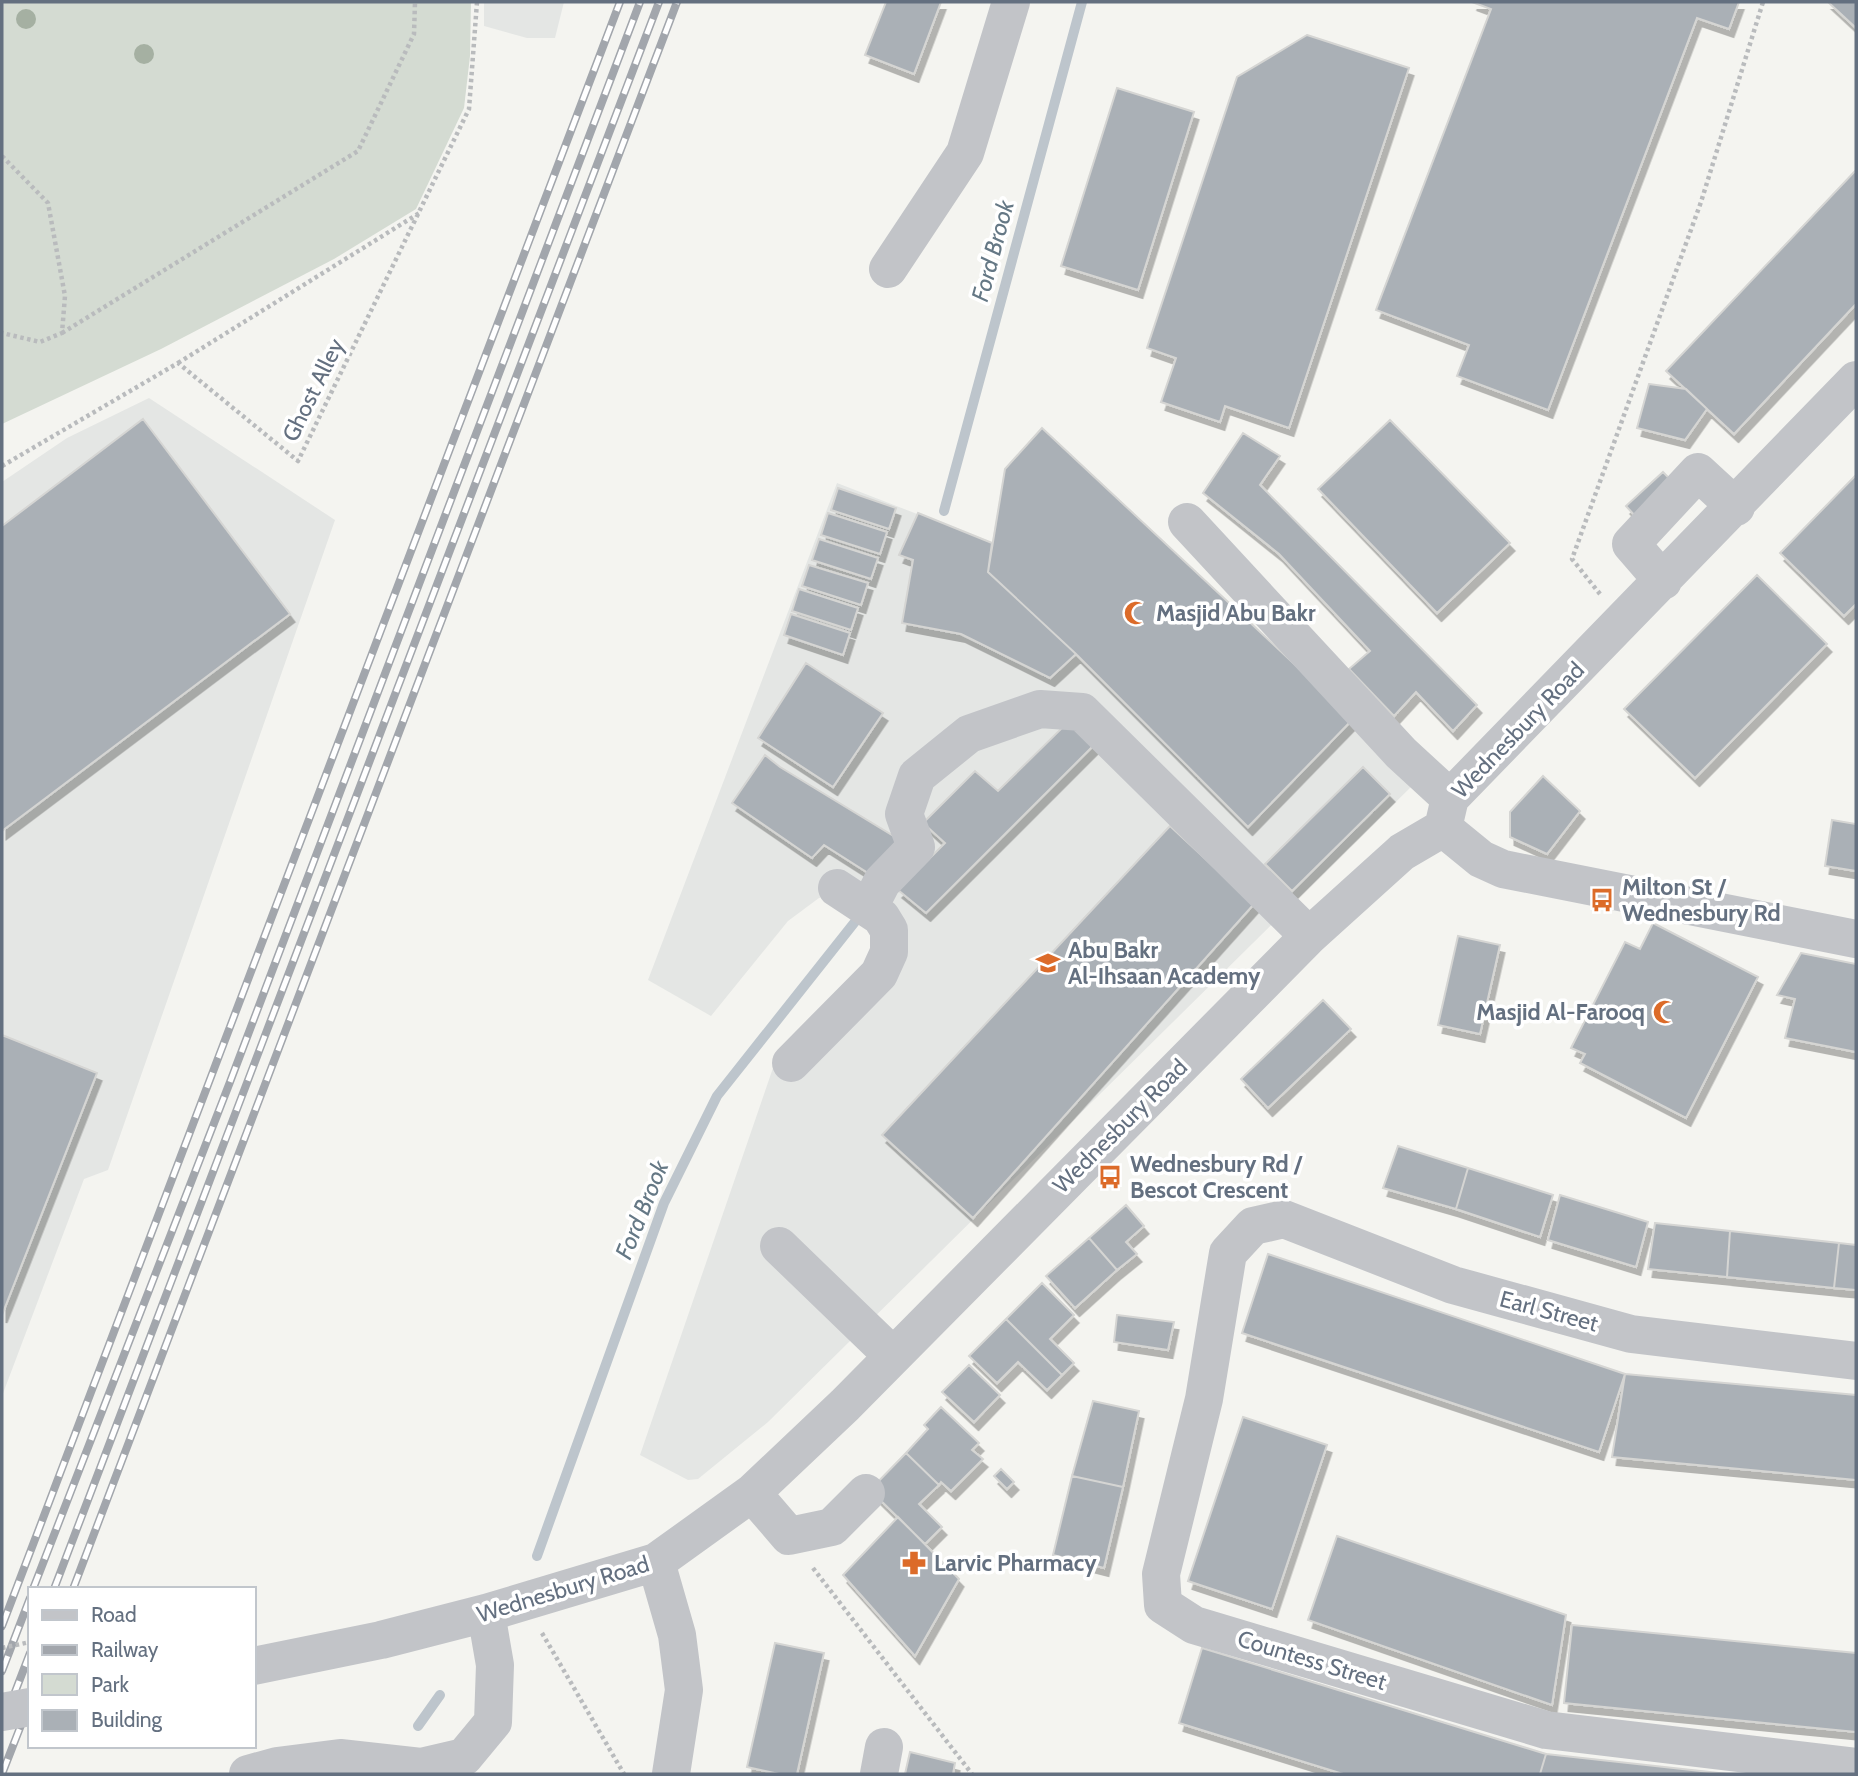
<svg xmlns="http://www.w3.org/2000/svg" width="1858" height="1776" viewBox="0 0 1858 1776" font-family="Cabin,sans-serif">
  <style>
    .built { fill: #e4e6e4 }
    .green { fill: #d4dbd2 }
    .lines { fill: none; stroke-linecap: round; stroke-linejoin: round }
    .stream { stroke: #bdc5cc; stroke-width: 10 }
    .building { fill: #aab0b6; stroke: #d5d5d3; stroke-width: 2; filter: url(#shadow) }
    .path { stroke: #b9bbbd; stroke-width: 4.5; stroke-dasharray: 3.5 3.5; stroke-linecap: butt }
    .minor { stroke: #c2c4c8; stroke-width: 38 }
    .rail-casing { stroke: #a2a6ac; stroke-width: 8 }
    .rail { stroke: #fff; stroke-width: 5; stroke-dasharray: 16; stroke-linecap: butt }
    .path-bridge { stroke: #b9bbbd; stroke-width: 4.5; stroke-dasharray: 3.5 3.5; stroke-linecap: butt }
    .minor-bridge { stroke: #c2c4c8; stroke-width: 38 }
    .tree { fill: #a5b0a2 }
    .labels { text-anchor: middle; stroke-width: 7; stroke-linejoin: round; paint-order: stroke }
    .street-label { font-size: 23px; fill: #647080; stroke: #fff }
    .poi-label { font-size: 23px; font-weight: bold; fill: #647080; stroke: #fff; text-anchor: start }
    .water-label { font-size: 24px; font-style: italic; fill: #657885; stroke: #fff }
  </style>
  <defs>
    <filter id="shadow"><feDropShadow dx="4.5" dy="8" stdDeviation="0" flood-color="#0004"/></filter>
  </defs>
  <rect width="100%" height="100%" fill="#f4f4f0"/>
  <path class="built" d="M 484,2 L 564,2 L 555,38 L 527,38 L 484,26 Z
    M 149,398 L 335,520 L 108,1170 L 84,1179 L 2,1396 L 2,482 L 67,438 Z
    M 1042,428 L 1353,719 L 1415,783 L 768,1422 L 698,1479 L 688,1480 L 640,1455 L 773,1068 L 879,946 L 881,926 L 833,893 L 819,898 L 788,921 L 711,1016 L 648,980 L 837,483 L 992,543 L 1005,469 Z"/>
  <path class="green" d="M 2,2 L 471,2 L 470,56 L 464,108 L 416,209 L 334,259 L 161,349 L 2,424 Z"/>
  <g class="lines">
    <path class="stream" d="M 944,511 L 1082,2
      M 537,1556 L 664,1203 L 717,1096 L 858,918
      M 418,1726 L 440,1695"/>
  </g>
  <path class="building" d="M 886,2 L 941,2 L 914,74 L 865,55 Z
    M 1472,2 L 1739,2 L 1729,29 L 1697,18 L 1548,410 L 1457,376 L 1469,345 L 1376,310 L 1491,9 Z
    M 1828,2 L 1856,2 L 1856,28 Z
    M 1307,35 L 1409,68 L 1289,428 L 1225,406 L 1220,422 L 1161,402 L 1176,358 L 1147,348 L 1237,77 Z
    M 1117,88 L 1194,112 L 1138,290 L 1061,266 Z
    M 1856,170 L 1856,304 L 1734,434 L 1666,371 Z
    M 1649,384 L 1686,389 L 1707,409 L 1685,440 L 1637,428 Z
    M 143,419 L 290,614 L 2,831 L 2,526 Z
    M 1390,420 L 1510,543 L 1437,613 L 1318,489 Z
    M 1042,428 L 1353,719 L 1248,827 L 1076,654 L 988,572 L 1005,469 Z
    M 1243,433 L 1280,456 L 1260,485 L 1477,705 L 1453,731 L 1416,692 L 1394,716 L 1349,669 L 1370,651 L 1279,554 L 1203,493 Z
    M 1663,472 L 1686,496 L 1645,527 L 1626,506 Z
    M 1856,475 L 1856,604 L 1844,616 L 1780,553 Z
    M 838,488 L 896,508 L 889,529 L 831,510 Z
    M 828,513 L 887,532 L 880,554 L 821,535 Z
    M 918,513 L 992,543 L 988,572 L 1076,654 L 1050,678 L 961,634 L 902,623 L 913,560 L 899,555 Z
    M 819,539 L 878,558 L 871,579 L 812,560 Z
    M 809,565 L 868,583 L 861,605 L 802,586 Z
    M 1757,575 L 1827,644 L 1695,778 L 1624,709 Z
    M 799,589 L 858,608 L 851,630 L 792,611 Z
    M 791,614 L 850,633 L 843,655 L 784,635 Z
    M 806,663 L 883,713 L 833,787 L 758,738 Z
    M 1070,720 L 1096,743 L 926,913 L 898,890 L 945,843 L 923,823 L 975,771 L 998,791 Z
    M 765,755 L 780,767 L 900,840 L 868,873 L 824,845 L 812,858 L 732,803 Z
    M 1363,767 L 1390,794 L 1292,891 L 1265,864 Z
    M 1543,776 L 1580,811 L 1547,854 L 1510,837 L 1510,812 Z
    M 1832,820 L 1856,824 L 1856,871 L 1825,866 Z
    M 1170,826 L 1254,904 L 973,1218 L 882,1135 Z
    M 1653,923 L 1758,977 L 1686,1118 L 1580,1063 L 1585,1054 L 1571,1048 L 1625,942 L 1640,949 Z
    M 1458,936 L 1500,945 L 1480,1034 L 1438,1025 Z
    M 1801,953 L 1856,964 L 1856,1052 L 1785,1038 L 1795,999 L 1777,995 Z
    M 1323,1000 L 1351,1029 L 1268,1108 L 1241,1079 Z
    M 2,1035 L 97,1073 L 2,1315 Z
    M 1398,1146 L 1468,1168 L 1456,1209 L 1383,1188 Z
    M 1468,1168 L 1553,1195 L 1540,1237 L 1456,1209 Z
    M 1560,1195 L 1648,1222 L 1636,1267 L 1548,1240 Z
    M 1126,1205 L 1144,1226 L 1126,1242 L 1137,1254 L 1117,1270 L 1089,1238 Z
    M 1655,1223 L 1730,1231 L 1727,1277 L 1648,1269 Z
    M 1730,1231 L 1839,1243 L 1834,1288 L 1727,1277 Z
    M 1089,1238 L 1117,1270 L 1075,1308 L 1046,1276 Z
    M 1839,1243 L 1856,1245 L 1856,1290 L 1834,1288 Z
    M 1268,1254 L 1625,1374 L 1599,1452 L 1242,1333 Z
    M 1042,1283 L 1074,1315 L 1050,1339 L 1074,1363 L 1062,1375 L 1006,1319 Z
    M 1117,1315 L 1174,1322 L 1168,1350 L 1114,1342 Z
    M 1006,1319 L 1062,1375 L 1047,1390 L 1018,1362 L 997,1383 L 969,1356 Z
    M 969,1365 L 1000,1395 L 974,1422 L 942,1392 Z
    M 1625,1374 L 1856,1395 L 1856,1480 L 1612,1457 Z
    M 1093,1401 L 1139,1411 L 1123,1487 L 1072,1476 Z
    M 941,1407 L 979,1443 L 972,1450 L 983,1459 L 951,1491 L 941,1482 L 939,1485 L 906,1453 L 928,1429 L 924,1425 Z
    M 1243,1417 L 1327,1445 L 1272,1609 L 1188,1581 Z
    M 906,1453 L 939,1485 L 919,1504 L 942,1527 L 925,1544 L 870,1490 Z
    M 1001,1469 L 1014,1482 L 1007,1489 L 994,1476 Z
    M 1072,1476 L 1123,1487 L 1104,1568 L 1053,1555 Z
    M 898,1517 L 959,1579 L 915,1656 L 843,1575 Z
    M 1337,1536 L 1566,1615 L 1552,1705 L 1308,1620 Z
    M 1572,1625 L 1856,1653 L 1856,1732 L 1564,1703 Z
    M 775,1643 L 824,1653 L 797,1774 L 779,1774 L 747,1767 Z
    M 1202,1648 L 1546,1754 L 1540,1774 L 1343,1774 L 1179,1723 Z
    M 910,1752 L 955,1763 L 953,1774 L 905,1774 Z
    M 1546,1754 L 1728,1774 L 1540,1774 Z"/>
  <g class="lines">
    <path class="path" d="M 2,156 L 48,203 L 65,296 L 62,333 L 40,342 L 2,333
      M 62,333 L 358,151 L 414,34 L 415,2
      M 178,363 L 421,212
      M 2,466 L 178,363 L 298,461 L 469,109 L 477,2
      M 1600,594 L 1572,559 L 1701,202 L 1763,2
      M 813,1568 L 972,1774
      M 542,1633 L 624,1774"/>
    <path class="minor" d="M 888,269 L 965,153 L 1011,2
      M 1187,522 L 1401,753 L 1450,798
      M 1663,581 L 1631,544 L 1698,472 L 1736,507
      M 1443,828 L 1481,859 L 1503,869 L 1856,939
      M 869,907 L 882,882 L 916,847 L 904,814 L 917,776 L 969,734 L 1040,709 L 1082,712 L 1309,936
      M 791,1063 L 879,974 L 889,952 L 889,930 L 881,917 L 837,888
      M 779,1246 L 893,1356
      M 1856,1361 L 1631,1334 L 1453,1285 L 1284,1219 L 1253,1226 L 1228,1253 L 1204,1399 L 1161,1574 L 1163,1605 L 1194,1625 L 1546,1730 L 1856,1767
      M 752,1493 L 789,1536 L 832,1527 L 866,1493
      M 656,1562 L 677,1635 L 684,1690 L 671,1774
      M 254,1666 L 381,1640 L 486,1613 L 656,1562 L 752,1493 L 845,1405 L 1309,936 L 1402,852 L 1443,828 L 1450,798 L 1856,380
      M 248,1774 L 277,1766 L 340,1758 L 421,1767 L 464,1757 L 493,1722 L 495,1665 L 486,1613
      M 879,1774 L 884,1747"/>
    <g class="rail-casing">
      <path id="rail" d="M 33,1589 L 230,1082 L 640,2
        M 54,1589 L 659,2
        M 73,1589 L 677,2
        M 2,1626 L 620,2
        M 2,1671 L 30,1598
        M 2,1726 L 30,1653
        M 2,1774 L 30,1702"/>
    </g>
    <use href="#rail" class="rail"/>
    <path class="path-bridge" d="M 2,1648 L 30,1642"/>
    <path class="minor-bridge" d="M 2,1712 L 30,1707"/>
  </g>
  <g class="tree">
    <circle cx="26" cy="19" r="10"/>
    <circle cx="144" cy="54" r="10"/>
  </g>
  <defs>
    <g id="mosque-bare" transform="scale(1.89)"><path d="M3.5-4.9A6 6 0 1 0 3.5 4.9A5 5 0 1 1 3.5-4.9Z" fill="#dc6b29" stroke="#fff" stroke-width="2.5" paint-order="stroke"/></g>
    <g id="bus-bare" transform="scale(1.89)"><path d="M-5-6H5V4H4V6H2V4H-2V6H-4V4H-5ZM-3.5-4V0h7V-4ZM-3.5 1.2v1.5H-2V1.2ZM2 1.2v1.5H3.5V1.2Z" fill="#dc6b29" stroke="#fff" stroke-width="2.5" paint-order="stroke"/></g>
    <g id="school-bare" transform="scale(1.89)"><path d="M0-5L7-2L0 1L-7-2ZM-4 1L0 2.5L4 1V4Q0 6-4 4Z" fill="#dc6b29" stroke="#fff" stroke-width="2.5" paint-order="stroke"/></g>
    <g id="pharmacy-bare" transform="scale(1.89)"><path d="M-2-6h4v4h4v4h-4v4h-4v-4h-4v-4h4Z" fill="#dc6b29" stroke="#fff" stroke-width="2.5" paint-order="stroke"/></g>
  </defs>
  <g fill-rule="evenodd">
    <use href="#mosque-bare" x="1136" y="613"/>
    <use href="#bus-bare" x="1602" y="900"/>
    <use href="#school-bare" x="1048" y="963"/>
    <use href="#mosque-bare" x="1665" y="1012"/>
    <use href="#bus-bare" x="1110" y="1177"/>
    <use href="#pharmacy-bare" x="914" y="1563"/>
  </g>
  <g class="labels">
    <g class="street-label">
      <text transform="translate(313 390) rotate(-64)" y="8">Ghost Alley</text>
      <text transform="translate(1518 730) rotate(-46)" y="8">Wednesbury Road</text>
      <text transform="translate(1120 1126) rotate(-45)" y="8">Wednesbury Road</text>
      <text transform="translate(1549 1311) rotate(15)" y="8">Earl Street</text>
      <text transform="translate(563 1589) rotate(-17)" y="8">Wednesbury Road</text>
      <text transform="translate(1312 1660) rotate(17)" y="8">Countess Street</text>
    </g>
    <g class="poi-label">
      <text x="1156" y="621">Masjid Abu Bakr</text>
      <text x="1622" y="895">Milton St /<tspan x="1622" dy="26">Wednesbury Rd</tspan></text>
      <text x="1068" y="958">Abu Bakr<tspan x="1068" dy="26">Al-Ihsaan Academy</tspan></text>
      <text x="1645" y="1020" text-anchor="end">Masjid Al-Farooq</text>
      <text x="1130" y="1172">Wednesbury Rd /<tspan x="1130" dy="26">Bescot Crescent</tspan></text>
      <text x="934" y="1571">Larvic Pharmacy</text>
    </g>
    <g class="water-label">
      <text transform="translate(993 251) rotate(-75)" y="8">Ford Brook</text>
      <text transform="translate(642 1210) rotate(-68)" y="8">Ford Brook</text>
    </g>
  </g>
  <rect width="1858" height="1776" fill="none" stroke="#647080" stroke-width="7"/>
  <rect x="28" y="1587" width="228" height="161" fill="#ffffff" stroke="#c1c6cc" stroke-width="2"/>
  <rect x="42" y="1610" width="35" height="10" fill="#c2c4c8" stroke="#c1c6cc" stroke-width="2"/>
  <text x="91" y="1622" font-size="21" fill="#647080">Road</text>
  <rect x="42" y="1645" width="35" height="10" fill="#a2a6ac" stroke="#c1c6cc" stroke-width="2"/>
  <text x="91" y="1657" font-size="21" fill="#647080">Railway</text>
  <rect x="42" y="1674" width="35" height="21" fill="#d4dbd2" stroke="#c1c6cc" stroke-width="2"/>
  <text x="91" y="1692" font-size="21" fill="#647080">Park</text>
  <rect x="42" y="1710" width="35" height="21" fill="#aab0b6" stroke="#c1c6cc" stroke-width="2"/>
  <text x="91" y="1727" font-size="21" fill="#647080">Building</text>
</svg>
